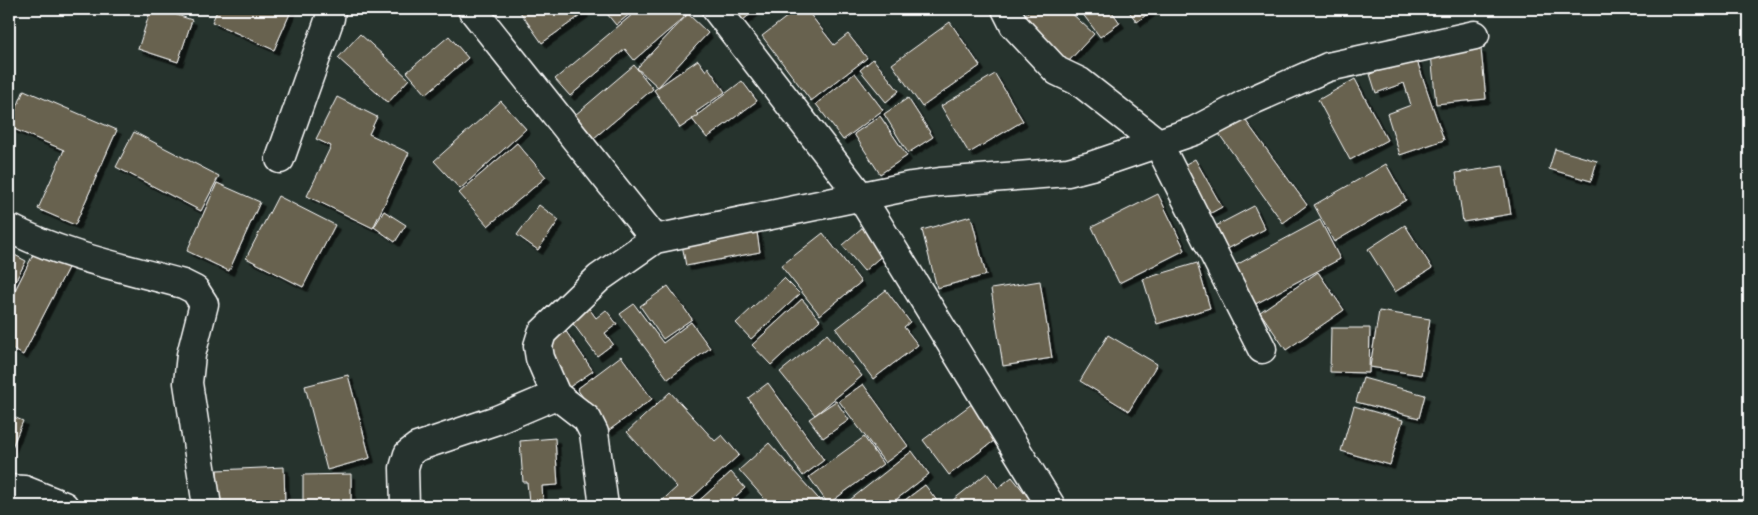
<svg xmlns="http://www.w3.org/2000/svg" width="1758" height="515" viewBox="0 0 1758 515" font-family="'Playpen Sans',sans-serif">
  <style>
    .building { fill: #676250; stroke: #fff; filter: url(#shadow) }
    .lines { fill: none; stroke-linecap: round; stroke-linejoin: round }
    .street-casing { stroke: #fff; stroke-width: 31 }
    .street { stroke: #26332d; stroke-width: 28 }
  </style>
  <defs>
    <filter id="shadow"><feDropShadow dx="4.5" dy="4.5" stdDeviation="0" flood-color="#0009"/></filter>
  </defs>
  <rect width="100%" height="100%" fill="#26332d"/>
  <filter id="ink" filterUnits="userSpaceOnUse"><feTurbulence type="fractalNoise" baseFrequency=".02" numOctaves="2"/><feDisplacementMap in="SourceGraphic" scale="10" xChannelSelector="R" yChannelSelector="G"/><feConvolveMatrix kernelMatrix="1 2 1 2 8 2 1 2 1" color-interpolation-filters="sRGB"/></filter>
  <g filter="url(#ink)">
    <path class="building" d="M 151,9 L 159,9 L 192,20 L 178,62 L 138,49 Z
      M 218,9 L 292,9 L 274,50 L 212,22 Z
      M 518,9 L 582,9 L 584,13 L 542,43 Z
      M 603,9 L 636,9 L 616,25 Z
      M 639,9 L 680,9 L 686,16 L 634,60 L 625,49 L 570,96 L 555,79 Z
      M 734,9 L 757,9 L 743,20 Z
      M 797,9 L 806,9 L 834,45 L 848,34 L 867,58 L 811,101 L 762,36 Z
      M 1031,9 L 1067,9 L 1094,34 L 1067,63 L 1020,19 Z
      M 1079,9 L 1110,9 L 1120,23 L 1100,37 Z
      M 1127,9 L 1154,9 L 1137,22 Z
      M 688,14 L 708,33 L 658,87 L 637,68 Z
      M 950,22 L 980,66 L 922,107 L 892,64 Z
      M 360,34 L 409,79 L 388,103 L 338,58 Z
      M 449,36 L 468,58 L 426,94 L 407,72 Z
      M 1481,49 L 1486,99 L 1436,104 L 1431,54 Z
      M 1416,58 L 1444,140 L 1400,155 L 1387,114 L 1411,105 L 1404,83 L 1376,93 L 1370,74 Z
      M 873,59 L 899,91 L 886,102 L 860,70 Z
      M 698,60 L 706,71 L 708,67 L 725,92 L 696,112 L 699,115 L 680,128 L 654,90 Z
      M 634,65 L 653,89 L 594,138 L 575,115 Z
      M 855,73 L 883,110 L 843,140 L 816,104 Z
      M 995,74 L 1023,121 L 969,153 L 941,106 Z
      M 1355,79 L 1387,140 L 1350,160 L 1318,100 Z
      M 742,81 L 757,101 L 707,138 L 692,119 Z
      M 24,90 L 117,130 L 75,225 L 38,209 L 64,150 L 9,127 Z
      M 337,97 L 377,117 L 369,134 L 409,153 L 373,228 L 307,196 L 331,146 L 316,139 Z
      M 908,98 L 933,137 L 908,153 L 884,114 Z
      M 501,101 L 526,129 L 460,189 L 434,161 Z
      M 880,116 L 907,156 L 880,174 L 854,134 Z
      M 1243,117 L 1307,205 L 1283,223 L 1219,134 Z
      M 134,132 L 219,176 L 201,211 L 116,167 Z
      M 517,143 L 546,177 L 488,226 L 459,193 Z
      M 1555,149 L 1597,161 L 1591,181 L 1549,169 Z
      M 1195,159 L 1222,207 L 1200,219 L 1173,171 Z
      M 1386,164 L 1406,200 L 1334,242 L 1314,205 Z
      M 1503,166 L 1511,214 L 1463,222 L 1456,173 Z
      M 217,183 L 260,202 L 229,271 L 187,251 Z
      M 1158,194 L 1185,250 L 1119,283 L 1092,227 Z
      M 278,196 L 335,225 L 303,287 L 246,258 Z
      M 539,205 L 559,220 L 538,250 L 517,235 Z
      M 1254,206 L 1265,229 L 1218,254 L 1206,231 Z
      M 384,211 L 406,225 L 395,242 L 374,227 Z
      M 971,216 L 986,275 L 937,288 L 922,230 Z
      M 1320,220 L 1340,259 L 1246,309 L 1225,271 Z
      M 1405,225 L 1432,268 L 1395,292 L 1368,249 Z
      M 756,226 L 760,252 L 686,266 L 681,239 Z
      M 863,227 L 885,253 L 864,271 L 842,245 Z
      M 823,233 L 861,282 L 820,315 L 781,266 Z
      M 38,245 L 71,262 L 23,355 L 9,347 L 9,302 Z
      M 9,252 L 26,261 L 9,293 Z
      M 1197,263 L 1210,308 L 1157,324 L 1143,279 Z
      M 1318,272 L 1344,310 L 1286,350 L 1260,312 Z
      M 784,278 L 800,294 L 751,339 L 736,323 Z
      M 1040,281 L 1052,358 L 1003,366 L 991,289 Z
      M 668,286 L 692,319 L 663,339 L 640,306 Z
      M 886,290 L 910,322 L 904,327 L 918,345 L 873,379 L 836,329 Z
      M 802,299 L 820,320 L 771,365 L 752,345 Z
      M 585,303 L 596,318 L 606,310 L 617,324 L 605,333 L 613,344 L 597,356 L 568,317 Z
      M 634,304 L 663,343 L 691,322 L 710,348 L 668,379 L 620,314 Z
      M 1379,311 L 1430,319 L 1421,375 L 1370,367 Z
      M 563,327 L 593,371 L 568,388 L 538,344 Z
      M 1331,328 L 1370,328 L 1369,373 L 1330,372 Z
      M 827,334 L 862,376 L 815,415 L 780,372 Z
      M 1108,335 L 1157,364 L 1129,411 L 1080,381 Z
      M 621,356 L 652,399 L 608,431 L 577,389 Z
      M 348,375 L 370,458 L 327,470 L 305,386 Z
      M 1363,378 L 1425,395 L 1419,418 L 1356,402 Z
      M 768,383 L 824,460 L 803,476 L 748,398 Z
      M 863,384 L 908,446 L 885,463 L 839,401 Z
      M 670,392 L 715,441 L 722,435 L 739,455 L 683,506 L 656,506 L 677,487 L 627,432 Z
      M 836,401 L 849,420 L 823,438 L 809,419 Z
      M 973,403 L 999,437 L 949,475 L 923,440 Z
      M 1354,406 L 1403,420 L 1390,465 L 1341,451 Z
      M 9,415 L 23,421 L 9,454 Z
      M 864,437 L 883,464 L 828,504 L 809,477 Z
      M 555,438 L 558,485 L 542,486 L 543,501 L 529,502 L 527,482 L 523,482 L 520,441 Z
      M 769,443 L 825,506 L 771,506 L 739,470 Z
      M 912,451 L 929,474 L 888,506 L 848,506 L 846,503 Z
      M 284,467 L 285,506 L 218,506 L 217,470 Z
      M 731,472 L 745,488 L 725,506 L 693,506 Z
      M 987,473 L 998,488 L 1012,477 L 1033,503 L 1029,506 L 958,506 L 953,500 Z
      M 351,474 L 351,502 L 380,501 L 380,506 L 303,506 L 303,475 Z
      M 925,485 L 941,506 L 897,506 Z"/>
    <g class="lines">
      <g class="street-casing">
        <path id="street" d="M 472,9 L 655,239
          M 716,9 L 861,197 L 1051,506
          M 1006,9 L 1014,25 L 1057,71 L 1080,82 L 1158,143 L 1262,349
          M 280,159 L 330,18 L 331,9
          M 9,228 C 63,256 125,268 183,284 L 195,290 L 204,304 L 191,355 L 188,383 L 207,506
          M 9,489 L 24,490 L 64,506
          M 405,506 L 404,468 L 408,454 L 417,447 L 497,420 L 556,395
          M 604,506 L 594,433 L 587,419 L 556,395 L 540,358 L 538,346 L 542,333 L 599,278 L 655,239 L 911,186 L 940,182 L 1068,172 L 1091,166 L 1194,131 L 1253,100 L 1328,67 L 1475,35"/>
      </g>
      <use href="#street" class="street"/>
    </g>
  </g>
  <rect width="1758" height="515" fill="none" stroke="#26332d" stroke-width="30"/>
  <rect x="15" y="15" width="1728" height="485" fill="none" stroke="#fff" stroke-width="2" filter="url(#ink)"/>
</svg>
